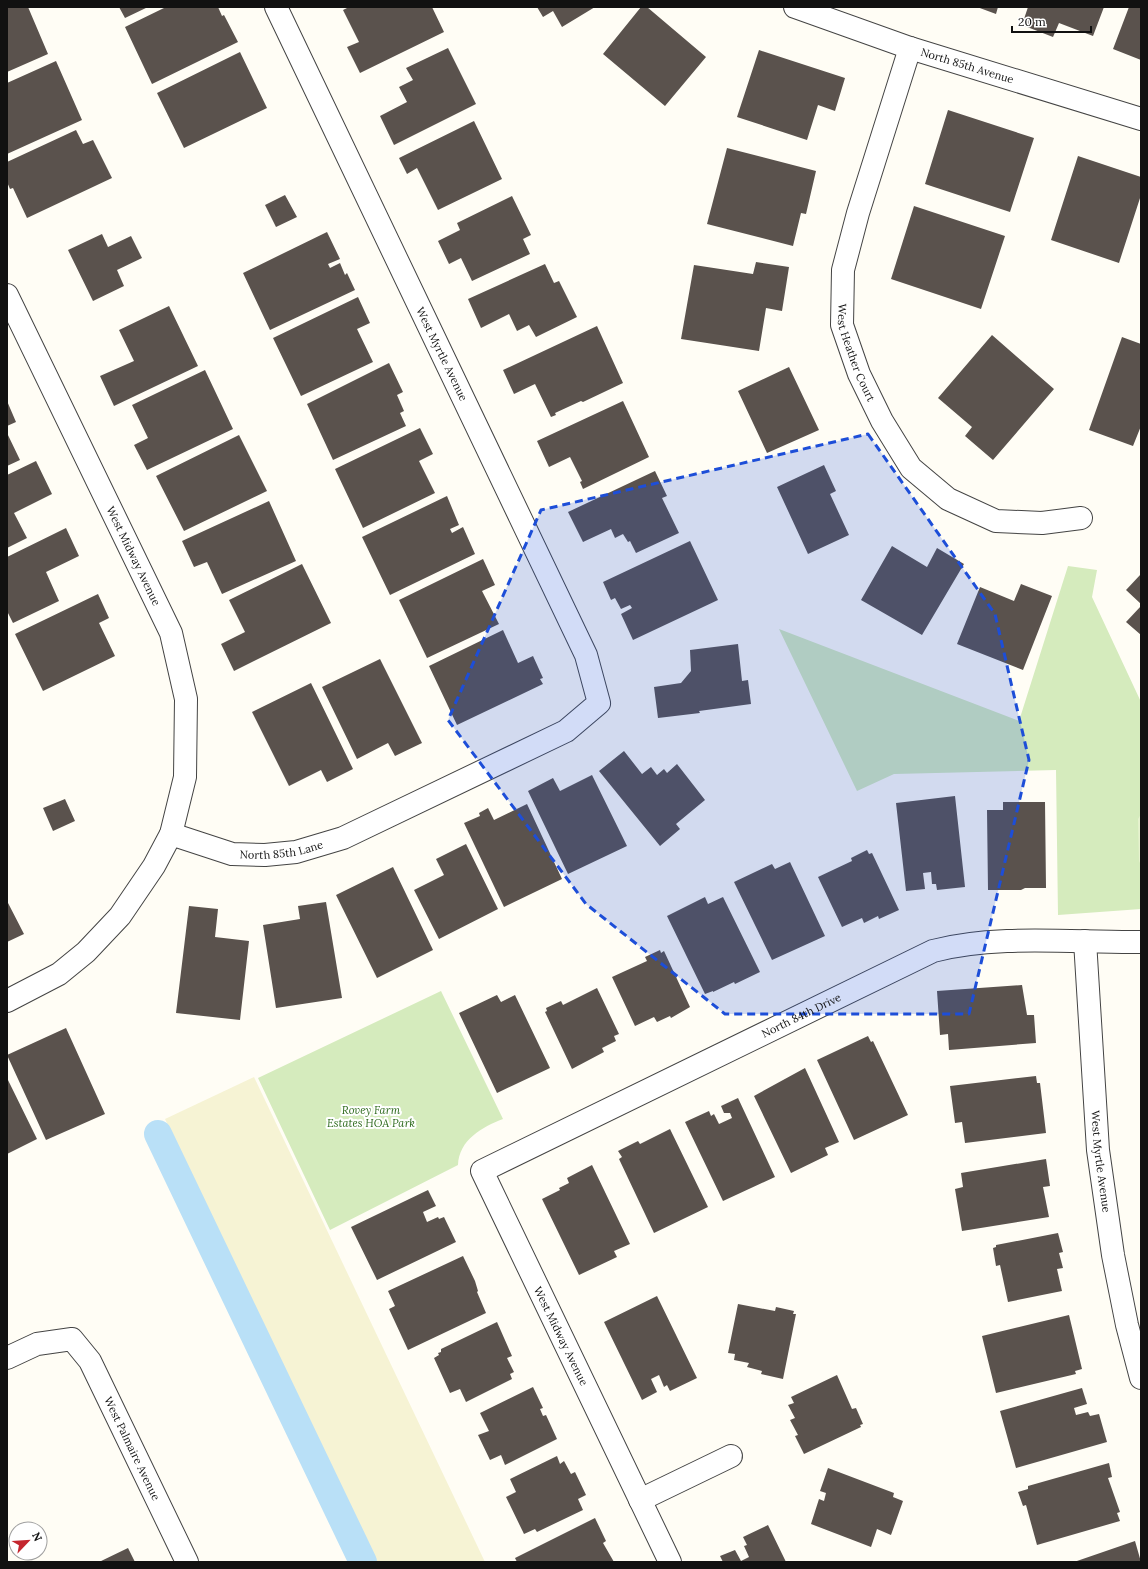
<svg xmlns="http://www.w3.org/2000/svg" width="1148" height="1569" viewBox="0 0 1148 1569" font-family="Lora,serif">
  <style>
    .farmland { fill: #f6f3d4 }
    .green { fill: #d5ebbd }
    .pitch { fill: #e6f2cf }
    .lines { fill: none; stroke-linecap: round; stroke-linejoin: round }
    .canal { stroke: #b9e0f7; stroke-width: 28 }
    .building { fill: #5a524d }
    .minor-casing { stroke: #444; stroke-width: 24 }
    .minor { stroke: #fff; stroke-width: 22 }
    .marked { fill: #1d4ed8; fill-opacity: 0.2; stroke: #1d4ed8; stroke-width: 3; stroke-dasharray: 8 5; stroke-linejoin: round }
    .labels { text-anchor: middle; stroke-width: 4; stroke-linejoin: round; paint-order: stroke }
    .street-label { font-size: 11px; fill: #111; stroke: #fff }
    .park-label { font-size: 11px; font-style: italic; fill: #2f6b1f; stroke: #fff }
  </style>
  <rect width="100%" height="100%" fill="#fffdf5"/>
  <path class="farmland" d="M 254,1077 L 485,1562 L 377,1562 L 165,1119 Z"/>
  <path class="green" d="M 1068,566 L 1097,570 L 1092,597 L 1141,702 L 1141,909 L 1058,915 L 1056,770 L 894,774 L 857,791 L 779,629 L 1019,721 Z
    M 441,991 L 503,1119 C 482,1127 459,1140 458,1165 L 330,1230 L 258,1078 Z"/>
  <path class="pitch" d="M 1141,814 L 1141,865 L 1139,861 L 1138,819 Z"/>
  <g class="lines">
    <path class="canal" d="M 158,1134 L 363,1562"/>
  </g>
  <path class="building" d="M 7,7 L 28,7 L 48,54 L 7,72 Z
    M 119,7 L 148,7 L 125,18 Z
    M 166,7 L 218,7 L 222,16 L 224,15 L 238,42 L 152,84 L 125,27 Z
    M 349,7 L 432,7 L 444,32 L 360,73 L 347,47 L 359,42 L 343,10 Z
    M 537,7 L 595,7 L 562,27 L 553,11 L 543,17 Z
    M 641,7 L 647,7 L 706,57 L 665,106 L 603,54 Z
    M 977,7 L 998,7 L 996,14 Z
    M 1028,7 L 1104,7 L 1093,36 L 1059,23 L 1053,37 L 1022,25 Z
    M 1129,7 L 1141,7 L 1141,60 L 1113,49 Z
    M 448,48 L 476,104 L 394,145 L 380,116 L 407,102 L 399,87 L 413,80 L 406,68 Z
    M 759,50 L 845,78 L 835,111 L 818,105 L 807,140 L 737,117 Z
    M 240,52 L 267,108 L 184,148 L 157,93 Z
    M 56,61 L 82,120 L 7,154 L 7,83 Z
    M 948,110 L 1034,138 L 1010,212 L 925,184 Z
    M 474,121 L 502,179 L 438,210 L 417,168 L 407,174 L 399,158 Z
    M 76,130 L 83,144 L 93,140 L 112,178 L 27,218 L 13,188 L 10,189 L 7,182 L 7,162 Z
    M 727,148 L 816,171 L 806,214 L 801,213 L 793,246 L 707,224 Z
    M 1078,156 L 1141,177 L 1141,195 L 1119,263 L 1051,240 Z
    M 285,195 L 297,217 L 276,227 L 265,205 Z
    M 512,196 L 531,235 L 523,239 L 530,254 L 472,281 L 461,258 L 449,264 L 438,241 L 460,230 L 457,223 Z
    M 914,206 L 1005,236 L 981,309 L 891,279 Z
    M 327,232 L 340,259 L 328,264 L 330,268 L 340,263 L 345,275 L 347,273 L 355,290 L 270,330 L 243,273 Z
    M 102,234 L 108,247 L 131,236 L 142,258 L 117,270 L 124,286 L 93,301 L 68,250 Z
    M 756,262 L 789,267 L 782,311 L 766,308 L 759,351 L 681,339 L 694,265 L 753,274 Z
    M 545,264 L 554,283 L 559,281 L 577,317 L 536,337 L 529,325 L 517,331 L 509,314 L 481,328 L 468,299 Z
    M 358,297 L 370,323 L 357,329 L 373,362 L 301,396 L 273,338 Z
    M 169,306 L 198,366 L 114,406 L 100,376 L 134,361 L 119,330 Z
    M 597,326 L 623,383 L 583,402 L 581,401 L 555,413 L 556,415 L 551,417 L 535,384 L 514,394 L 503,370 Z
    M 992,335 L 1054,389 L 993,460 L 965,436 L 972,427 L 938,398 Z
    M 1122,337 L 1141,344 L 1141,426 L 1133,446 L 1089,430 Z
    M 389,363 L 403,392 L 397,395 L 404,411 L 400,413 L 406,426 L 333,460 L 307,404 Z
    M 789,367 L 819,430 L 767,453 L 738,391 Z
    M 205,370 L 233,429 L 147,470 L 134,445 L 148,438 L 132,405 Z
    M 7,401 L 16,422 L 7,426 Z
    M 623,401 L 649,457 L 583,489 L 580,482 L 582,481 L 570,457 L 549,467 L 537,441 Z
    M 420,428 L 433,454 L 419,461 L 435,493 L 363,528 L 335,469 Z
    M 7,433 L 20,460 L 7,466 Z
    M 239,435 L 267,491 L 184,531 L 156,476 Z
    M 36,461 L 52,494 L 14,513 L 27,538 L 7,548 L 7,475 Z
    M 824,465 L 836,491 L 830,494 L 849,535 L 808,554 L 777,487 Z
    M 655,471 L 667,496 L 662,498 L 679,533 L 636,553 L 630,541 L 628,542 L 623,534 L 615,538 L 611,529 L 583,542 L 568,512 Z
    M 447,496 L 459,525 L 450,529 L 452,533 L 463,527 L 475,554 L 390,595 L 362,537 Z
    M 269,501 L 296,561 L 222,594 L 207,562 L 194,567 L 182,541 Z
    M 66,528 L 79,556 L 46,572 L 59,601 L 13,623 L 7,611 L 7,557 Z
    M 690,541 L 718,600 L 633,640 L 621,614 L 632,608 L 630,605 L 621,609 L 615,598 L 611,600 L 603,582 Z
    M 892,546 L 927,567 L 937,548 L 964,564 L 922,635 L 861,600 Z
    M 483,559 L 495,585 L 482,591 L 499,624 L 427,658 L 399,600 Z
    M 302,564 L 331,623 L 234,671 L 221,644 L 245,632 L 229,600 Z
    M 1141,574 L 1141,604 L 1126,590 Z
    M 1021,584 L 1052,596 L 1023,670 L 957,644 L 980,587 L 1014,601 Z
    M 98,594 L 109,618 L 99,623 L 115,656 L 43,691 L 15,634 Z
    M 1141,606 L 1141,635 L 1126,622 Z
    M 503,630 L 518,663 L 533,656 L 543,678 L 540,679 L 543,684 L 457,725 L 429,666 Z
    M 738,644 L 742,681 L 748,680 L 751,704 L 699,711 L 700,713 L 658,718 L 654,687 L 681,683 L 691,671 L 690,650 Z
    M 380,659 L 422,743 L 395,756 L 388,743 L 357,759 L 322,687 Z
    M 311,683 L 353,769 L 327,782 L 321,770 L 289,786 L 252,712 Z
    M 624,751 L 642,774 L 651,767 L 657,775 L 664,769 L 667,773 L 677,764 L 705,800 L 676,824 L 680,829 L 660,846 L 599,771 Z
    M 592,775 L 627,846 L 568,874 L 528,791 L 553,778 L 560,791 Z
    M 955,796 L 965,887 L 937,890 L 936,884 L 932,884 L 931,872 L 923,873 L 925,889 L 906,891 L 896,803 Z
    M 65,799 L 75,821 L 53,831 L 43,808 Z
    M 1003,802 L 1045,802 L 1046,888 L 1025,888 L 1021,890 L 988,890 L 987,810 L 1003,810 Z
    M 527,804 L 562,879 L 504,907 L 464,823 L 480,816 L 479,813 L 488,808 L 494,820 Z
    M 466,844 L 498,909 L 439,939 L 414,890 L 444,875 L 436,859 Z
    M 867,850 L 869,854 L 872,853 L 899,910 L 879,919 L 878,916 L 864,923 L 862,918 L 842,927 L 818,877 L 852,861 L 851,858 Z
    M 790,862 L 825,936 L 772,960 L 734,882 L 772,864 L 775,869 Z
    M 393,867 L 433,950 L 377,978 L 336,895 Z
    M 705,897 L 708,904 L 723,897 L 760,972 L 735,984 L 734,982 L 713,992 L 713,991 L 705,994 L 667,916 Z
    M 7,901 L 24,934 L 7,942 Z
    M 326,902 L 342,998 L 276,1008 L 263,925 L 300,919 L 298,906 Z
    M 189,906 L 218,909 L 215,937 L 249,941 L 240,1020 L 176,1013 Z
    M 660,950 L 661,953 L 664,951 L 690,1007 L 671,1018 L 670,1016 L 657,1022 L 654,1017 L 635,1026 L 612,977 L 647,961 L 645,957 Z
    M 1022,985 L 1027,1015 L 1034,1015 L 1036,1043 L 949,1050 L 948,1034 L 940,1035 L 937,991 Z
    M 597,988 L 619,1034 L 614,1036 L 616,1041 L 602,1048 L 604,1052 L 572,1069 L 545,1012 L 547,1011 L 546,1008 L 561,1001 L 563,1005 Z
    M 497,995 L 501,1002 L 515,995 L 550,1068 L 497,1093 L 459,1013 Z
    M 66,1028 L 105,1114 L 46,1140 L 7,1055 Z
    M 868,1036 L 871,1042 L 873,1041 L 908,1115 L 854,1140 L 817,1060 Z
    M 805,1068 L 839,1142 L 825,1148 L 828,1155 L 791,1173 L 754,1096 Z
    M 1036,1076 L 1037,1083 L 1040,1083 L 1046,1133 L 965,1143 L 962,1122 L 955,1123 L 950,1086 Z
    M 7,1078 L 37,1139 L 7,1154 Z
    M 738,1098 L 775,1177 L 723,1201 L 685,1122 L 709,1111 L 711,1116 L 714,1114 L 719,1124 L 732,1118 L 730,1113 L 724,1113 L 721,1106 Z
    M 670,1129 L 708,1207 L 654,1233 L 619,1159 L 622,1157 L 618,1151 L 638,1141 L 640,1144 Z
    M 1046,1159 L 1050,1186 L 1043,1187 L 1049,1217 L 962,1231 L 955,1189 L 963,1187 L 961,1173 Z
    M 592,1165 L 630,1244 L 614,1251 L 617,1257 L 579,1275 L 542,1199 L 560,1190 L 559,1188 L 569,1183 L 567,1178 Z
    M 428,1190 L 436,1206 L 423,1212 L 427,1222 L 438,1217 L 439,1219 L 444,1217 L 456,1242 L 377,1280 L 351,1227 Z
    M 1058,1233 L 1063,1252 L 1059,1253 L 1063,1268 L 1057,1269 L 1062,1291 L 1008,1302 L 1000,1265 L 996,1266 L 993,1248 L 996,1247 L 996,1245 Z
    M 463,1256 L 475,1281 L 478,1291 L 477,1292 L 486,1313 L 408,1350 L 389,1309 L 395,1306 L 388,1291 Z
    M 657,1296 L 697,1378 L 670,1391 L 667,1385 L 664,1387 L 659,1375 L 651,1379 L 657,1392 L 642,1400 L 604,1322 Z
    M 738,1304 L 775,1311 L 776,1307 L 794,1311 L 793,1314 L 796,1314 L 783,1379 L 761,1374 L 762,1371 L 747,1367 L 749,1363 L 734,1360 L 735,1354 L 728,1353 Z
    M 1069,1315 L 1082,1369 L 1075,1371 L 1076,1374 L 996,1393 L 982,1336 Z
    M 497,1322 L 512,1356 L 507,1358 L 514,1372 L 510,1374 L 512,1379 L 466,1402 L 460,1389 L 450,1393 L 434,1358 L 439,1355 L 438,1353 L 441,1352 L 441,1349 Z
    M 837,1375 L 852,1409 L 856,1408 L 863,1424 L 860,1425 L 861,1427 L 804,1454 L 795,1436 L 798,1435 L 790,1420 L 795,1418 L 788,1405 L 794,1403 L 791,1397 Z
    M 533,1387 L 543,1408 L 540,1409 L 543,1416 L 546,1415 L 557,1439 L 505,1465 L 501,1455 L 490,1460 L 478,1435 L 489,1431 L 480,1413 Z
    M 1082,1388 L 1087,1404 L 1074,1408 L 1076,1415 L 1088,1412 L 1090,1416 L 1099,1414 L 1107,1442 L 1016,1468 L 1000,1411 Z
    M 557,1456 L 560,1464 L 564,1461 L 571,1474 L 575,1472 L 586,1495 L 578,1499 L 583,1510 L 537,1532 L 535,1529 L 524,1534 L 506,1497 L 516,1492 L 510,1479 Z
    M 1109,1463 L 1112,1477 L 1108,1478 L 1120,1512 L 1117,1513 L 1120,1521 L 1037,1545 L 1026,1505 L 1023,1506 L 1018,1492 L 1028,1489 L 1028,1486 Z
    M 828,1468 L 894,1493 L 893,1497 L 903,1501 L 891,1535 L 877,1529 L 871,1547 L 811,1524 L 819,1499 L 824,1501 L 826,1493 L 820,1491 Z
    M 595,1518 L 606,1541 L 603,1543 L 614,1562 L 517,1562 L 515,1558 Z
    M 768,1525 L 786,1562 L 723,1562 L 720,1556 L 735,1550 L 741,1561 L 749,1557 L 744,1546 L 747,1545 L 743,1537 Z
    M 1135,1541 L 1141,1562 L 1074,1562 Z
    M 128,1548 L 135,1562 L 99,1562 Z"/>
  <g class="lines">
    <g class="minor-casing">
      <g id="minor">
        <path id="s1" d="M 795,7 L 910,48 L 1141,119"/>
        <path id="s2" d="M 910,48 L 858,213 L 843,270 L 842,325 L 859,374 L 882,421 L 911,468 L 948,499 L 996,521 L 1042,523 L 1081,518"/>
        <path id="s3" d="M 7,295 L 171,633 L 186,699 L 185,777 L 171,834 L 154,866 L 120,916 L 86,952 L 59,974 L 7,1001"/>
        <path id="s4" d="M 171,834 L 232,854 L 265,855 L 296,852 L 343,838 L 566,731 L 599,703 L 586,655 L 276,7"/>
        <path id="s5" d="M 1085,941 L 1098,1150 L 1113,1255 L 1127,1325 L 1141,1378"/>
        <path id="s6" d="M 7,1358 L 37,1344 L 72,1339 L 90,1361 L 187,1562"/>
        <path d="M 640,1500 L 731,1456"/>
        <path id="s7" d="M 670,1562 L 482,1171 L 933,951 C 997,934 1075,943 1141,942"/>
      </g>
    </g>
    <use href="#minor" class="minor"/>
  </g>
  <path class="marked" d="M 868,434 L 995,614 L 1029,760 L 969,1014 L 725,1014 L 586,904 L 448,720 L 541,510 Z"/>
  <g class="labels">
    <g class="street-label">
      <text dy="4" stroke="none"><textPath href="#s1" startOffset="182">North 85th Avenue</textPath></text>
      <text dy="4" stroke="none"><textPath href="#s2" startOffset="317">West Heather Court</textPath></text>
      <text transform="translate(442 354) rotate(64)" y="4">West Myrtle Avenue</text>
      <text dy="4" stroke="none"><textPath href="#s3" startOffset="290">West Midway Avenue</textPath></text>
      <text dy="4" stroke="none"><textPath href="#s4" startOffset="114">North 85th Lane</textPath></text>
      <text dy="4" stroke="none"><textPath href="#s7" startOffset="789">North 84th Drive</textPath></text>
      <text dy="4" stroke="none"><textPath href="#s5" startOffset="221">West Myrtle Avenue</textPath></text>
      <text transform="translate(561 1336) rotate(64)" y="4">West Midway Avenue</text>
      <text dy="4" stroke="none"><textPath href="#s6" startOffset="194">West Palmaire Avenue</textPath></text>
    </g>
    <g class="park-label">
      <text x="371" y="1114">Rovey Farm<tspan x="371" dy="13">Estates HOA Park</tspan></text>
    </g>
  </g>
  <rect width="1148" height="1569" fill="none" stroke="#111111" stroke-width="16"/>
  <g transform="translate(28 1541) rotate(65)"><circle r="19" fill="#ffffff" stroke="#a0a0a0"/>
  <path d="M0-3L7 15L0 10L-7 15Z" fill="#c4262e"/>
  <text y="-6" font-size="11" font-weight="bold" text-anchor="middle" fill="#111111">N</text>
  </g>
  <path d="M1012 26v6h79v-6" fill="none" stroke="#111111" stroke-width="2"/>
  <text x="1018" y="26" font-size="12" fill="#111111" stroke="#ffffff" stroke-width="3" paint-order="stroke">20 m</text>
</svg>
